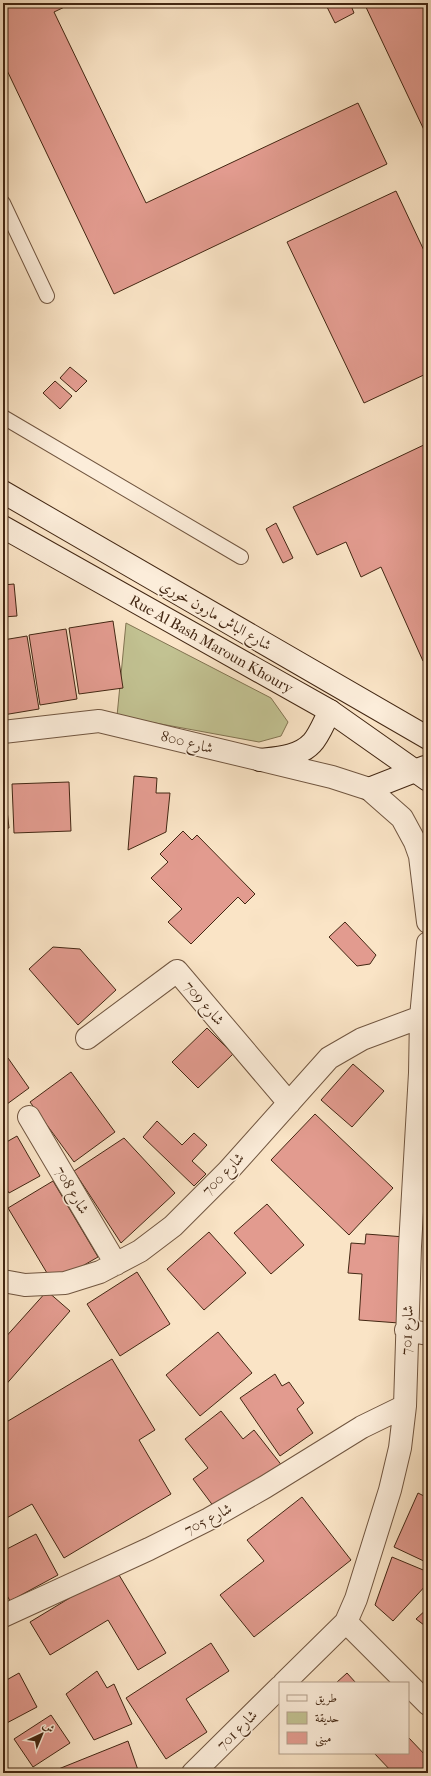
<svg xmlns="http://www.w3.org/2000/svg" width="431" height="1776" viewBox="0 0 431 1776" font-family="'IM FELL French Canon',Amiri,serif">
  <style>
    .green { fill: #c2c292; stroke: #827452 }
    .building { fill: #e29b8f; stroke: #432713 }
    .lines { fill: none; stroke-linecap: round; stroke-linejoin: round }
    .service-casing { stroke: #715640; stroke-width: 16 }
    .minor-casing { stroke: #715640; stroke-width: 24 }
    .secondary-casing { stroke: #432713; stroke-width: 24 }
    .service { stroke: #fcedda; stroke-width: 14 }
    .minor { stroke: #fcedda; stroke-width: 22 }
    .secondary { stroke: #fcedda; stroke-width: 22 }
    .labels { text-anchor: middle; stroke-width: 3; stroke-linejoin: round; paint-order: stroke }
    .street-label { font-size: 15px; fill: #432713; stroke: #fcedda }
  </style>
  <rect width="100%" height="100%" fill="#fae4c6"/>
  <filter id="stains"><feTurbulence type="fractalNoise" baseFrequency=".005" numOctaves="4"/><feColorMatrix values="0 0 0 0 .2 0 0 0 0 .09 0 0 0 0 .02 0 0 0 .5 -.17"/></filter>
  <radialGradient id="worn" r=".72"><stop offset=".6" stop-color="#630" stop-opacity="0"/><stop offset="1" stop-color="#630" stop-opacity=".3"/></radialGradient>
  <path class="green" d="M 126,623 L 271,698 L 288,722 L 281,736 L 259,742 L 117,716 Z"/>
  <path class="building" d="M 3,3 L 73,3 L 54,12 L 146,203 L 358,103 L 387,164 L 114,294 L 3,62 Z
    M 325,3 L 350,3 L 354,13 L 335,23 Z
    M 364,3 L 428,3 L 428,131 L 425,132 Z
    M 396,191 L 428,259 L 428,373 L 364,403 L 287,242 Z
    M 70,367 L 87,381 L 76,392 L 60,378 Z
    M 55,381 L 72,396 L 60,409 L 43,393 Z
    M 428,443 L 428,658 L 423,661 L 381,567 L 361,577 L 346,542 L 317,555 L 293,507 Z
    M 276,523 L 293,558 L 283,563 L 266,529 Z
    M 14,584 L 17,616 L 3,617 L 3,585 Z
    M 113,621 L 123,688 L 79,694 L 69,628 Z
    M 66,629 L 77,699 L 40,705 L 29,635 Z
    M 27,636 L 39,709 L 3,715 L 3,640 Z
    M 3,774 L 9,828 L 3,829 Z
    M 134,776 L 157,778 L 156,793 L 170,793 L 166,832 L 128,850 Z
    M 69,782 L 71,831 L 14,833 L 12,784 Z
    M 183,831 L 192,840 L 197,835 L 255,894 L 245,904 L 238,897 L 191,944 L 168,922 L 182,909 L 151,878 L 168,862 L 160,854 Z
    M 345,922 L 376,955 L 370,964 L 357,966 L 329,937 Z
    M 53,947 L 80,949 L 116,990 L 78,1025 L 29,969 Z
    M 207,1028 L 233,1054 L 198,1088 L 172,1062 Z
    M 8,1058 L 29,1088 L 3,1107 L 3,1062 Z
    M 353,1064 L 384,1091 L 352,1127 L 321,1100 Z
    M 71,1072 L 115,1132 L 74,1162 L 30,1102 Z
    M 315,1114 L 393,1188 L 349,1235 L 271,1160 Z
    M 157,1121 L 182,1145 L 194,1133 L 207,1145 L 192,1161 L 206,1174 L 194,1186 L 143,1137 Z
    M 17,1136 L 40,1176 L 9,1193 L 3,1183 L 3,1144 Z
    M 124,1138 L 175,1193 L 121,1243 L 74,1171 Z
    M 53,1181 L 98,1257 L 53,1283 L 8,1208 Z
    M 267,1204 L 304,1245 L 271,1274 L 234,1233 Z
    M 209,1232 L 246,1273 L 204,1310 L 167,1269 Z
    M 366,1234 L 405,1237 L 399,1323 L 359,1320 L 362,1274 L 348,1273 L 351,1243 L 365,1244 Z
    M 137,1272 L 170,1324 L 120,1356 L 87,1304 Z
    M 47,1291 L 70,1311 L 3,1388 L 3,1340 Z
    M 218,1332 L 252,1373 L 200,1416 L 166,1375 Z
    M 112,1359 L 155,1430 L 139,1440 L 171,1494 L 64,1558 L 32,1504 L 3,1520 L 3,1424 Z
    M 275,1374 L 282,1386 L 289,1382 L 304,1403 L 297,1409 L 313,1433 L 280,1456 L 240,1398 Z
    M 221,1411 L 243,1439 L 254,1430 L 283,1467 L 214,1507 L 193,1479 L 208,1468 L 185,1439 Z
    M 418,1493 L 428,1498 L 428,1563 L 394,1547 Z
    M 302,1497 L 351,1560 L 254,1637 L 220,1595 L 264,1561 L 247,1540 Z
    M 36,1534 L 58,1575 L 10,1601 L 3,1588 L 3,1551 Z
    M 392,1557 L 428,1572 L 428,1583 L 393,1621 L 375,1605 Z
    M 116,1570 L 166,1653 L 138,1670 L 108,1620 L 50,1655 L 30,1622 Z
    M 428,1608 L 428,1628 L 416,1619 Z
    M 211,1643 L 229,1671 L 186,1699 L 207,1732 L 166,1759 L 126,1698 Z
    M 97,1671 L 107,1688 L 114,1684 L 132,1724 L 94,1740 L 66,1694 Z
    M 19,1673 L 37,1707 L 3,1725 L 3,1682 Z
    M 347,1673 L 356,1683 L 336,1683 Z
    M 51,1715 L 70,1743 L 33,1767 L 14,1739 Z
    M 408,1737 L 428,1758 L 428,1773 L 393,1773 L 374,1753 L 408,1753 Z
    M 128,1741 L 139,1773 L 51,1773 L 51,1772 Z"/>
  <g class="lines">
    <g class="service-casing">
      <path id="service" d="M 3,203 L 47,296
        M 3,417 L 241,557"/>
    </g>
    <g class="minor-casing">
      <path id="minor" d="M 3,732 L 99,721 L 332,777 L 369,789 L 402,818 L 415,842 L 420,856 L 428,922
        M 87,1038 L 177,971 L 289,1103
        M 29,1117 L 116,1264
        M 3,1281 L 25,1285 L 65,1283 L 100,1272 L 140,1251 L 173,1226 L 228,1171 L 329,1058 L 362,1039 L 421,1017
        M 406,1330 L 428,1334
        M 3,1616 L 149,1549 L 209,1519 L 265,1487 L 362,1427 L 405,1406
        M 346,1622 L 407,1683
        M 284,1683 L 346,1622 L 356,1599 L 390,1490 L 400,1448 L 405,1406 L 410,1246 L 420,1073 L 421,1017 L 428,943
        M 408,1684 L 428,1704
        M 193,1773 L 280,1687"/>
    </g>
    <g class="secondary-casing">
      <g id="secondary">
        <path d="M 3,492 L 428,738"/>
        <path id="s1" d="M 3,527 L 330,711 L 428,780"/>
        <path d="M 260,760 C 278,758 299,757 312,743 C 319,736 325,720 330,711"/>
        <path d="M 369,789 L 425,767"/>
      </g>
    </g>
    <use href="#service" class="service"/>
    <use href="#minor" class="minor"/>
    <use href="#secondary" class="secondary"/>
  </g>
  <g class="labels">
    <g class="street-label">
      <text transform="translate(216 615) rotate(30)" y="5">شارع الباش مارون خوري</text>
      <text dy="5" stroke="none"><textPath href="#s1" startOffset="239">Rue Al Bash Maroun Khoury</textPath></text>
      <text transform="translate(187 742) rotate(14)" y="5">800 شارع</text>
      <text transform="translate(204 1003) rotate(49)" y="5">شارع 709</text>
      <text transform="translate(223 1174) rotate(-46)" y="5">شارع 700</text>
      <text transform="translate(72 1190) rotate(59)" y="5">شارع 708</text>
      <text transform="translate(407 1330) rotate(-88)" y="5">شارع 701</text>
      <text transform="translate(208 1519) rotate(-28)" y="5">شارع 705</text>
      <text transform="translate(237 1730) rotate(-45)" y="5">شارع 701</text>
    </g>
  </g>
  <rect width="431" height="1776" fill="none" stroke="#fae4c6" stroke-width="16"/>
  <rect x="4" y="4" width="423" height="1768" fill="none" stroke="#432713" stroke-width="2"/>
  <rect x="8" y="8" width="415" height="1760" fill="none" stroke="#432713"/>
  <rect x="279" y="1682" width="130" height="72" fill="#fcedda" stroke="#b29e8a"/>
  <rect x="287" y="1695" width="20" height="6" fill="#fcedda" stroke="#b29e8a"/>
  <text x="315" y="1702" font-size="12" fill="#432713">طريق</text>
  <rect x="287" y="1712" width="20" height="12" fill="#c2c292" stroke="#b29e8a"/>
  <text x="315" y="1722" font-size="12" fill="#432713">حديقة</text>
  <rect x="287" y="1732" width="20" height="12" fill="#e29b8f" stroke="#b29e8a"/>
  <text x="315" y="1742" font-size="12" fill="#432713">مبنى</text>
  <g transform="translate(42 1734) rotate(44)" stroke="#fcedda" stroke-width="3" paint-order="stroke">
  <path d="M0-3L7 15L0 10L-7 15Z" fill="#432713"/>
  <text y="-6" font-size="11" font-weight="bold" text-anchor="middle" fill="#432713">ش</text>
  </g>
  <rect width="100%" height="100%" filter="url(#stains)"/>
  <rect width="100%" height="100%" fill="url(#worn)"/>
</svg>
